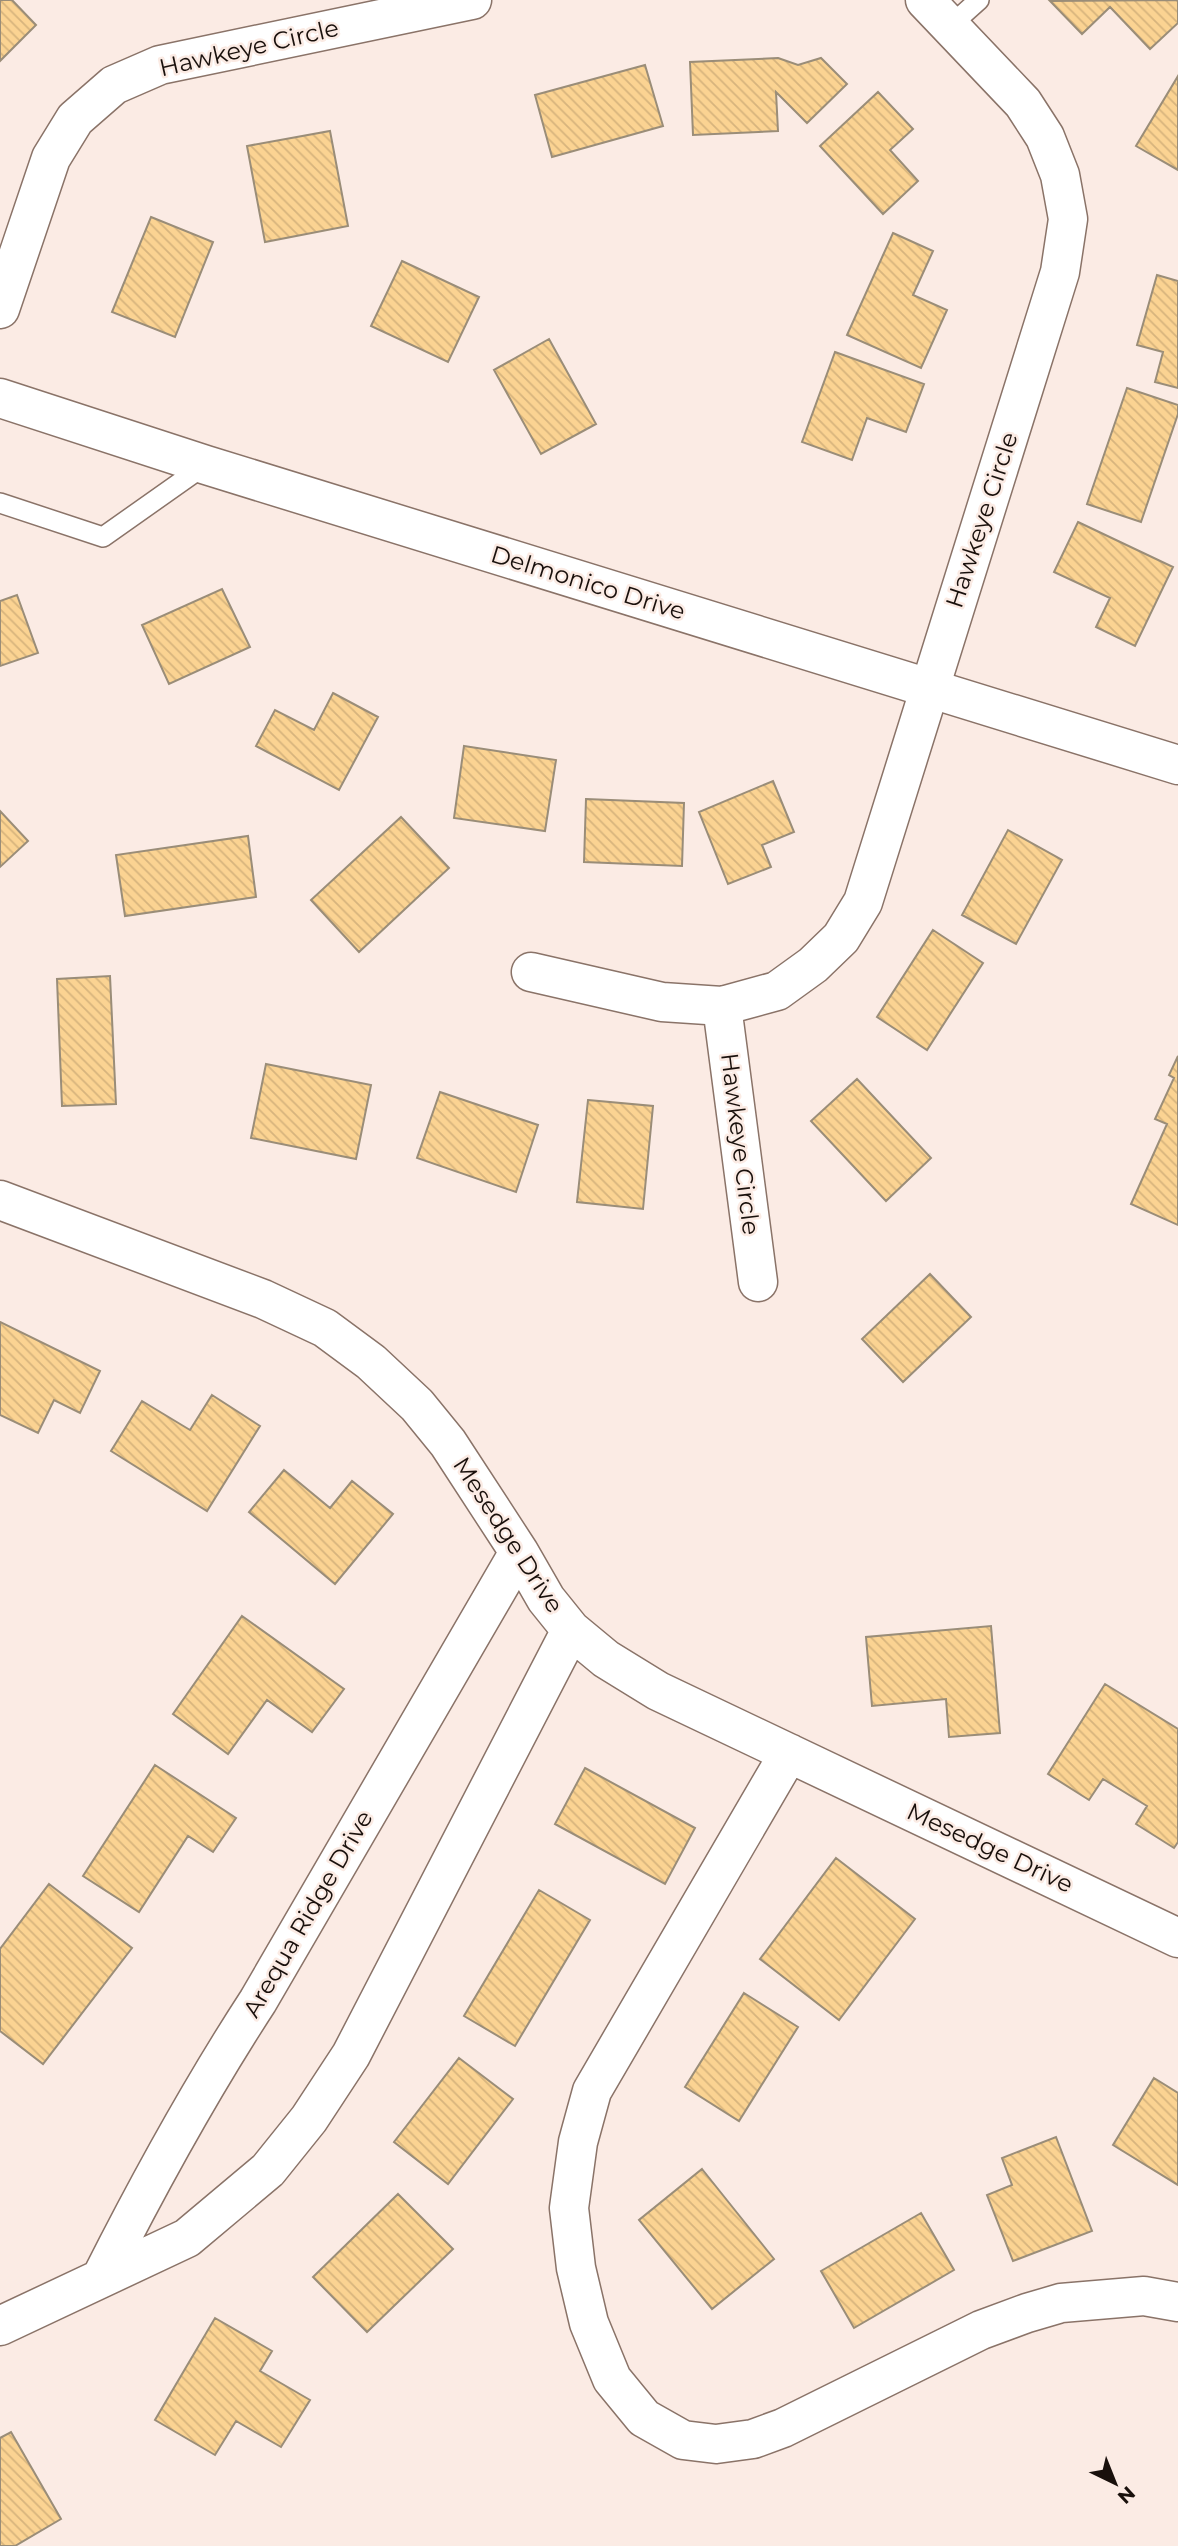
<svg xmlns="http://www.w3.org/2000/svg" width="1178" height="2546" viewBox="0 0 1178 2546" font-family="Montserrat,sans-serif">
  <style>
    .building { fill: url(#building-back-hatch); stroke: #9a8d78; stroke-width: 2 }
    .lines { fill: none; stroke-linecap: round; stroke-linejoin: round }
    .lane-casing { stroke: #8a7368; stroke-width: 22 }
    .street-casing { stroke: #8a7368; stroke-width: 41 }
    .secondary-casing { stroke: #8a7368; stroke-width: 41 }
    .lane { stroke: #fff; stroke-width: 19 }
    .street { stroke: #fff; stroke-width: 38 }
    .secondary { stroke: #fff; stroke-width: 38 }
    .labels { text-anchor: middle; stroke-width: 5; stroke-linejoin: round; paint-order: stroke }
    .street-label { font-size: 24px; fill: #19100c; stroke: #fbebe4 }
  </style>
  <defs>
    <pattern id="building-back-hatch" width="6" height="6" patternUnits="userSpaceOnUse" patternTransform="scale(1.75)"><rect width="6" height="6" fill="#fbd392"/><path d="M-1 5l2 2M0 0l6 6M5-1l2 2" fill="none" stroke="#d7b47d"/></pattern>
  </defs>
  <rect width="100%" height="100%" fill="#fbebe4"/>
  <path class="building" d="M 0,0 L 12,0 L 36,25 L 0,61 Z
    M 1178,0 L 1178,23 L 1150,49 L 1110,7 L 1082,34 L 1050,1 Z
    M 778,58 L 798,65 L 821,58 L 847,84 L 807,123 L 776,92 L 778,131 L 693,135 L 690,62 Z
    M 645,65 L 663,126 L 552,157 L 535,95 Z
    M 1178,76 L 1178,170 L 1136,146 Z
    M 878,92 L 913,129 L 890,150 L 918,181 L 883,214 L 820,146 Z
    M 330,131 L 348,226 L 265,242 L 247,146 Z
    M 151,217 L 213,242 L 175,337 L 112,312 Z
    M 893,233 L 933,251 L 913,295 L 947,310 L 921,368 L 847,335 Z
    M 402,261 L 479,297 L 448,362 L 371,326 Z
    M 1157,275 L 1178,281 L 1178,388 L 1155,382 L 1163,352 L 1137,345 Z
    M 549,339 L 596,424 L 541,454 L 494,370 Z
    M 835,352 L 924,384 L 906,432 L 867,418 L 852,460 L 802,442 Z
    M 1127,388 L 1178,405 L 1178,414 L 1141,522 L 1087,504 Z
    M 1078,522 L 1173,567 L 1135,646 L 1096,627 L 1110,598 L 1054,572 Z
    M 222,589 L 250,647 L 169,684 L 142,625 Z
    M 17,595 L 38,653 L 0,666 L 0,601 Z
    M 333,693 L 378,717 L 339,790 L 256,746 L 275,710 L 314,730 Z
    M 464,746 L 556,760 L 545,831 L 454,818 Z
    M 773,781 L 794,832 L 762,845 L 771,867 L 728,884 L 699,812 Z
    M 586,799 L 684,803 L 682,866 L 584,862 Z
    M 0,811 L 28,841 L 0,867 Z
    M 401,817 L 449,868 L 359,952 L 311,900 Z
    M 1008,830 L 1062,860 L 1016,944 L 962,915 Z
    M 248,836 L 256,897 L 125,916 L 116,855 Z
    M 933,930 L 983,963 L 927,1050 L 877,1017 Z
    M 110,976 L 116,1104 L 62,1106 L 57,979 Z
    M 1178,1056 L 1178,1225 L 1131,1204 L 1167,1124 L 1155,1119 L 1174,1078 L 1169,1075 Z
    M 266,1064 L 371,1085 L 356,1159 L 251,1138 Z
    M 857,1079 L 931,1158 L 886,1201 L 811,1121 Z
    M 440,1092 L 538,1125 L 516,1192 L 417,1158 Z
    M 588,1100 L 653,1106 L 643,1209 L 577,1202 Z
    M 930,1274 L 971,1317 L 903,1382 L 862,1339 Z
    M 0,1322 L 100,1371 L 80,1413 L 54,1400 L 38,1433 L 0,1415 Z
    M 212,1395 L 260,1426 L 207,1511 L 111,1451 L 142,1401 L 190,1430 Z
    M 284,1470 L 330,1508 L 352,1481 L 393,1514 L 335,1584 L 249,1512 Z
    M 242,1616 L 344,1689 L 312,1732 L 267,1700 L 228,1754 L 173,1714 Z
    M 991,1626 L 1000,1733 L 949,1737 L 946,1699 L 872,1706 L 866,1637 Z
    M 1105,1684 L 1178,1729 L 1178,1842 L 1174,1848 L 1136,1824 L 1147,1806 L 1103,1779 L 1089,1800 L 1048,1774 Z
    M 155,1765 L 236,1818 L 213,1852 L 188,1836 L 139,1912 L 83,1876 Z
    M 585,1768 L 695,1828 L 665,1884 L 555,1824 Z
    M 836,1858 L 915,1919 L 839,2020 L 760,1959 Z
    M 49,1884 L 132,1948 L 43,2064 L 0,2031 L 0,1949 Z
    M 539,1890 L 590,1920 L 515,2046 L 464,2016 Z
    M 744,1993 L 798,2027 L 739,2121 L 685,2087 Z
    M 459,2058 L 513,2099 L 448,2184 L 394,2142 Z
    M 1154,2078 L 1178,2093 L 1178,2185 L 1113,2145 Z
    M 1056,2137 L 1092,2231 L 1013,2261 L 987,2195 L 1012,2185 L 1002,2158 Z
    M 702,2169 L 774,2259 L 712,2309 L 639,2220 Z
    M 398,2194 L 453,2249 L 367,2332 L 313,2277 Z
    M 921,2213 L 954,2270 L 854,2328 L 821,2271 Z
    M 215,2318 L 272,2351 L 260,2371 L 310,2400 L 281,2447 L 236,2421 L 215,2455 L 155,2420 Z
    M 11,2432 L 61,2519 L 15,2546 L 0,2546 L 0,2438 Z"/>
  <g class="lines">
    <g class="lane-casing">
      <path id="lane" d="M 950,26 L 979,0
        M 0,503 L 103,537 L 205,465"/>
    </g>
    <g class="street-casing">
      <path id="street" d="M 0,309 L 51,158 L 75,119 L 114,85 L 160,65 L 472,0
        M 531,972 L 662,1002 L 722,1006 L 777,991 L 813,965 L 841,938 L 863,902 L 1060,272 L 1068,219 L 1060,175 L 1045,137 L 1023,103 L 925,0
        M 722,1006 L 758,1282
        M 0,1200 L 263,1299 L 325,1328 L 371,1362 L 417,1405 L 448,1443 L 519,1552 L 546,1599 L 571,1630 L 606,1659 L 658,1691 L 1178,1938
        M 789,1753 L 592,2091 L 578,2142 L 569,2208 L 576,2268 L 589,2323 L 612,2379 L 644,2418 L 683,2440 L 716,2444 L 753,2439 L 783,2428 L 981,2330 L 1027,2313 L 1061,2303 L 1144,2296 L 1178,2302
        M 101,2278 C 149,2183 200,2090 258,2001 L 519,1552
        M 0,2326 L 187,2238 L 268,2170 L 309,2119 L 351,2055 L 571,1630"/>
    </g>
    <g class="secondary-casing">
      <path id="secondary" d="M 0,398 L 206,465 L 1178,765"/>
    </g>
    <use href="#lane" class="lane"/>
    <use href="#street" class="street"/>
    <use href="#secondary" class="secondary"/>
  </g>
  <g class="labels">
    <g class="street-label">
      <text transform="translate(249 48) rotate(-13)" y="8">Hawkeye Circle</text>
      <text transform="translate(982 520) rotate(-72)" y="8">Hawkeye Circle</text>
      <text transform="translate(588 583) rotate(17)" y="8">Delmonico Drive</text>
      <text transform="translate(740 1144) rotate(83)" y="8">Hawkeye Circle</text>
      <text transform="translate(508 1535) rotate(57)" y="8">Mesedge Drive</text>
      <text transform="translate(990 1848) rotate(25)" y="8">Mesedge Drive</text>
      <text transform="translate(308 1914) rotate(-60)" y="8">Arequa Ridge Drive</text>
    </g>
  </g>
  <g transform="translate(1115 2483) rotate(137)" stroke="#fbebe4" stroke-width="5" paint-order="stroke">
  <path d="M0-5L12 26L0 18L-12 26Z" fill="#19100c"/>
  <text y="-10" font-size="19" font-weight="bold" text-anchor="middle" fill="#19100c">N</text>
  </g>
</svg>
